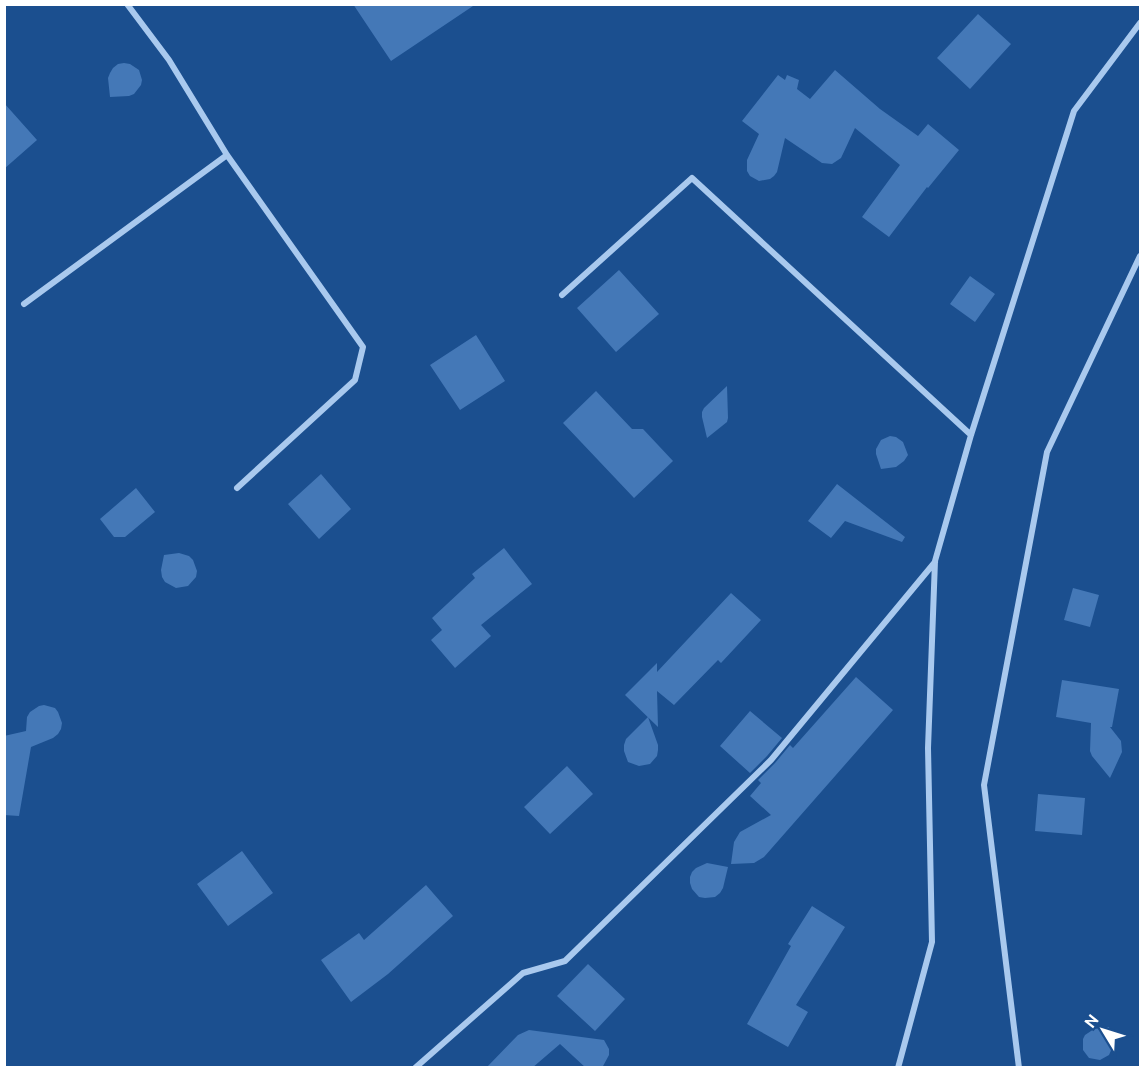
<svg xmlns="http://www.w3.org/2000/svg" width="1145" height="1072" viewBox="0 0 1145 1072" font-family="Ubuntu,sans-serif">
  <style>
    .building { fill: #4478b7 }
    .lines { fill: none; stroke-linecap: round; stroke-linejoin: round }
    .street { stroke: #a9c9ee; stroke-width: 6 }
  </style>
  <rect width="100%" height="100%" fill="#1b4f8f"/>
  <path class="building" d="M 353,4 L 476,4 L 391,61 Z
    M 978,14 L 1011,44 L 970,89 L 937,58 Z
    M 124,63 L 130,64 L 139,70 L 142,80 L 141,85 L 134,94 L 129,96 L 110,97 L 108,78 L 110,73 L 113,68 L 118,64 Z
    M 835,70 L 880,109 L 918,136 L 928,124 L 959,150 L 928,188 L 927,187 L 889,237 L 862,217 L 900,165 L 855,128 L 841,158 L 832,164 L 822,163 L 785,138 L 777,172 L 774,176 L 770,179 L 759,181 L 750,176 L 747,171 L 747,160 L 759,134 L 742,121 L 778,75 L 785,80 L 787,75 L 799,80 L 797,89 L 810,99 Z
    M 4,103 L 37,140 L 4,169 Z
    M 619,270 L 659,314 L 616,352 L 577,308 Z
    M 970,276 L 995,294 L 975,322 L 950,304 Z
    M 476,335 L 505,381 L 460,410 L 430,365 Z
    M 727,386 L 728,418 L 727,422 L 707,438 L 702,417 L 702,412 L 704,408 Z
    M 596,391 L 632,429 L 643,429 L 673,461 L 634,498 L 563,423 Z
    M 890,436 L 896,437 L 903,442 L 908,455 L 904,461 L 896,467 L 881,469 L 876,454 L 876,449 L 881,440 Z
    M 321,474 L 351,509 L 319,539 L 288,504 Z
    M 837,484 L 905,537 L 902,542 L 845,521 L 831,538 L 808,521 Z
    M 136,488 L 155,512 L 125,537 L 114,537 L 100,519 Z
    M 504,548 L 532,584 L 481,625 L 491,636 L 455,668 L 431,640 L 442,630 L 432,618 L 475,578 L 472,574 Z
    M 179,553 L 189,556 L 193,560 L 197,571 L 196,577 L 188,586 L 176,588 L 165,582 L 162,577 L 161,570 L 164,555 Z
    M 1073,588 L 1099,595 L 1090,627 L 1064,620 Z
    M 731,593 L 761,620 L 721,663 L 718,660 L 674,705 L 657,691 L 658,727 L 625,695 L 657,663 L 657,672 Z
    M 856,677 L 893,710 L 764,857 L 754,863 L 731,864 L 734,842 L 740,832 L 771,815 L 750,796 L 761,783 L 758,780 L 775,763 L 790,745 L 793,748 Z
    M 1062,680 L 1119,689 L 1112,727 L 1110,727 L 1121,741 L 1122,752 L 1110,778 L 1092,756 L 1090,751 L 1091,723 L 1056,717 Z
    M 44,705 L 55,708 L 58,712 L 62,723 L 61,729 L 58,734 L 53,738 L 31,747 L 19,816 L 4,815 L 4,736 L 26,731 L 27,717 L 30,712 L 39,706 Z
    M 750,711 L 782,738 L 767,756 L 750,773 L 720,746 Z
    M 648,717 L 658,745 L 658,750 L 657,756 L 650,764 L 639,766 L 628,762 L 624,751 L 624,745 L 626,739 Z
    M 567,766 L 593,794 L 550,834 L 524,807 Z
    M 1038,794 L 1085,798 L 1082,835 L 1035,831 Z
    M 242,851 L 273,893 L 228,926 L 197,884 Z
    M 707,863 L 728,867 L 723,888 L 720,893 L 715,897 L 705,898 L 699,897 L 692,889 L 690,883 L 690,877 L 692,872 L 696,868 Z
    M 426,885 L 453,916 L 388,974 L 351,1002 L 321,960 L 359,933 L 364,940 Z
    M 812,906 L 845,927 L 796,1005 L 808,1012 L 788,1047 L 747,1024 L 791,946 L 788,944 Z
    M 588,964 L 625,999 L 595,1031 L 557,996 Z
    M 1109,1027 L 1113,1046 L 1109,1055 L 1100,1060 L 1089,1058 L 1083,1050 L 1083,1039 L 1085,1035 L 1094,1029 Z
    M 529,1030 L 604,1040 L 609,1049 L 609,1055 L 602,1068 L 586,1068 L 560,1044 L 532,1068 L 486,1068 L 518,1035 Z"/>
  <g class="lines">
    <path class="street" d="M 127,4 L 169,60 L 227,155 L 363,347 L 355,380 L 237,488
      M 562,295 L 692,178 L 971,435
      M 24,304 L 227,155
      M 415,1068 L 523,973 L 565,961 L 771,760 L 935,562
      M 898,1068 L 932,942 L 928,748 L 935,561 L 971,435 L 1074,111 L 1140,23
      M 1019,1068 L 984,785 L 1047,452 L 1140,256"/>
  </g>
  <rect width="1145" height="1072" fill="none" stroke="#ffffff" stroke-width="12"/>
  <g transform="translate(1103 1030) rotate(308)" stroke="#1b4f8f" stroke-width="4.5" paint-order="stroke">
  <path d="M0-4.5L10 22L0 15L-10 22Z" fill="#ffffff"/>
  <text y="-9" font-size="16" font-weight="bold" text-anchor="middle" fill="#ffffff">N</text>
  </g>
</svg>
